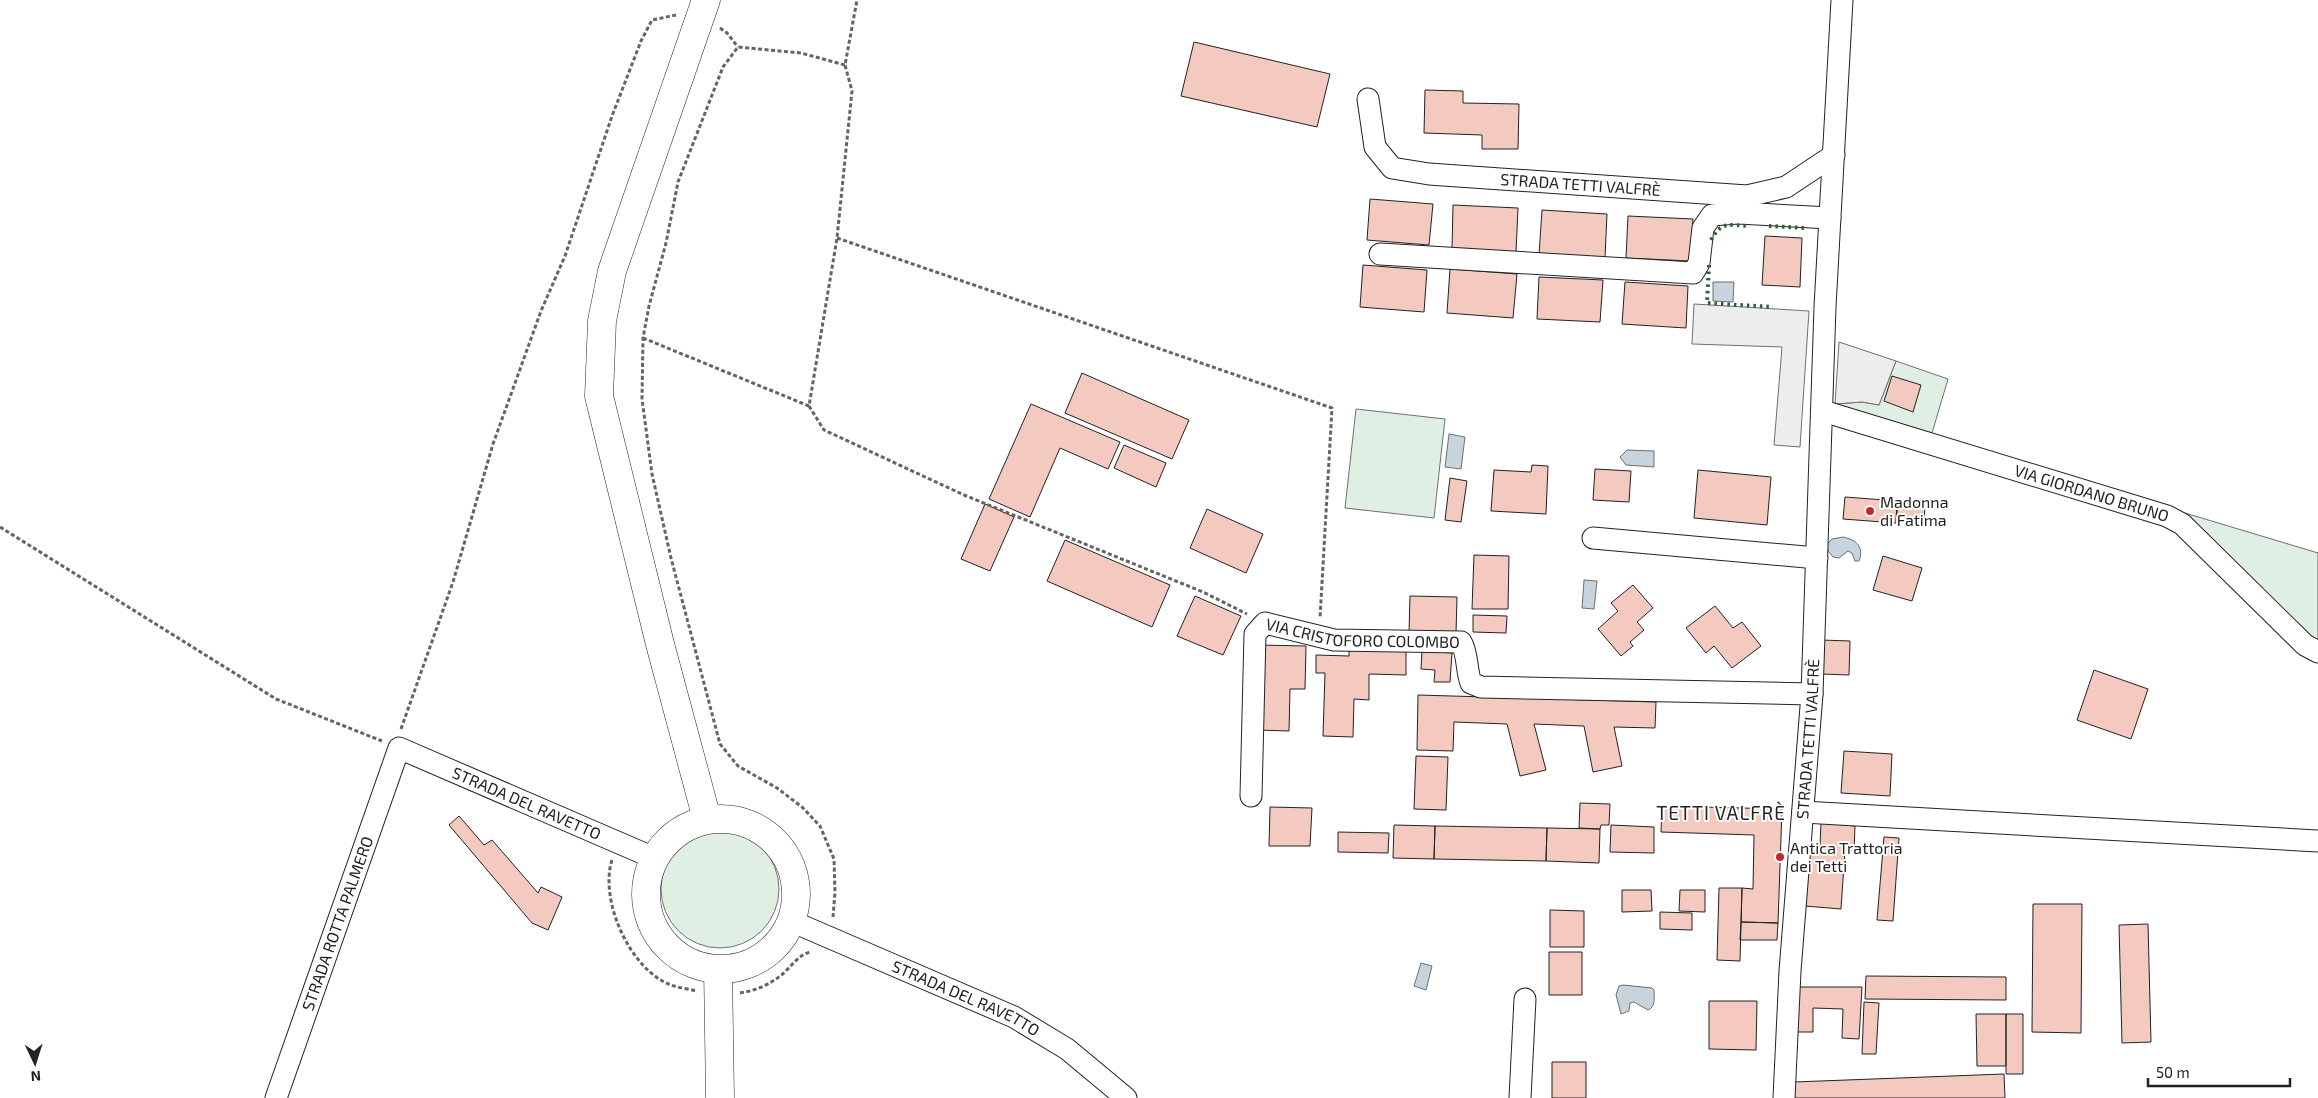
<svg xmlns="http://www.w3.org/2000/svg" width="2318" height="1098" viewBox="0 0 2318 1098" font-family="'Exo 2',sans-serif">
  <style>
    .green { fill: #e0efe3; stroke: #6f6f6f }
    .parking { fill: #ededed; stroke: #6f6f6f }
    .water { fill: #c7d3dd; stroke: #6f6f6f }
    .building { fill: #f3c9c0; stroke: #222 }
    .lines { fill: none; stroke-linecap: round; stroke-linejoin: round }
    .minor-casing { stroke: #222; stroke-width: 23 }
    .major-casing { stroke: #222; stroke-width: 29 }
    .path { stroke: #646464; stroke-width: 3; stroke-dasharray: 4 2.5; stroke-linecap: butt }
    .minor { stroke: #fff; stroke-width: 21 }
    .major { stroke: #fff; stroke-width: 28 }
    .hedge { stroke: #2f5e38; stroke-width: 4; stroke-dasharray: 2.5 4; stroke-linecap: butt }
    .poi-dot { fill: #c62828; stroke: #fff; stroke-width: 2 }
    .labels { text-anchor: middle; stroke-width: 4; stroke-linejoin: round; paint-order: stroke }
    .street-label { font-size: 16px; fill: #222; stroke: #fff }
    .poi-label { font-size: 16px; fill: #222; stroke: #fff; text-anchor: start }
    .quarter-label { font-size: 19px; letter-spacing: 1px; fill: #222; stroke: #fff }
  </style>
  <rect width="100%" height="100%" fill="#fff"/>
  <path class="green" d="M 1896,361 L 1948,379 L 1932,433 L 1835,404 L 1862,402 L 1879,405 Z
    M 1356,409 L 1445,419 L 1434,518 L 1345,508 Z
    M 2185,513 L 2318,553 L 2318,644 L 2219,554 Z
    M661 889a59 59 0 1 1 118 0a59 59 0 1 1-118 0Z"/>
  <path class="parking" d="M 1694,304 L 1809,311 L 1800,447 L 1774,445 L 1782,347 L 1692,344 Z
    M 1839,342 L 1896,361 L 1879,405 L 1862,402 L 1835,404 Z"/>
  <path class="water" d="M 1713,282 L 1734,282 L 1733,302 L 1713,301 Z
    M 1449,434 L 1465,437 L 1461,469 L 1445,467 Z
    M 1627,450 L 1654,451 L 1654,467 L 1626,465 L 1620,457 Z
    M 1843,537 C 1857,540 1864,547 1859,561 L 1855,561 L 1852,553 L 1848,551 L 1839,558 L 1833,557 L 1828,551 L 1827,544 L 1832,539 Z
    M 1584,580 L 1597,581 L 1594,609 L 1582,608 Z
    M 1421,963 L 1432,966 L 1426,990 L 1414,986 Z
    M 1623,985 L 1652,988 L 1654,990 C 1654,997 1656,1007 1648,1010 L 1634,1002 L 1630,1003 L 1629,1011 L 1621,1014 L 1616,995 L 1619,986 Z"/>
  <path class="building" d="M 1194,42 L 1330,74 L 1317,127 L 1181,96 Z
    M 1425,90 L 1463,91 L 1463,103 L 1519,104 L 1518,149 L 1482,149 L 1482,135 L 1424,133 Z
    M 1370,199 L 1433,204 L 1429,245 L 1367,240 Z
    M 1453,205 L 1518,208 L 1516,252 L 1452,249 Z
    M 1542,210 L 1607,214 L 1605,258 L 1539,255 Z
    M 1628,216 L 1693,219 L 1690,261 L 1626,258 Z
    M 1765,236 L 1802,238 L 1800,287 L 1762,285 Z
    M 1363,265 L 1427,270 L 1424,312 L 1360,307 Z
    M 1450,269 L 1517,274 L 1513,318 L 1447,313 Z
    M 1539,277 L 1603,280 L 1600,322 L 1537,319 Z
    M 1625,282 L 1688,286 L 1686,328 L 1622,324 Z
    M 1082,373 L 1189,420 L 1172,459 L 1065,413 Z
    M 1892,376 L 1921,385 L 1913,412 L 1884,401 Z
    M 1031,404 L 1120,442 L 1108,469 L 1060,448 L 1030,517 L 989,499 Z
    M 1124,445 L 1166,463 L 1156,487 L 1114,468 Z
    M 1532,465 L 1548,466 L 1546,514 L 1491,511 L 1494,470 L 1531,472 Z
    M 1595,469 L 1631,471 L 1629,502 L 1593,500 Z
    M 1698,470 L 1771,477 L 1767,525 L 1694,518 Z
    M 1450,478 L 1467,481 L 1461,522 L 1445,520 Z
    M 1845,497 L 1898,501 L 1896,523 L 1843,519 Z
    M 1897,503 L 1925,505 L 1924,522 L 1896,521 Z
    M 985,504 L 1014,517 L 990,571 L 961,559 Z
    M 1207,509 L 1263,534 L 1246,573 L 1190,548 Z
    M 1065,540 L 1170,585 L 1152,627 L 1047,581 Z
    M 1474,555 L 1509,556 L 1508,609 L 1472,609 Z
    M 1883,556 L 1922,568 L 1912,601 L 1873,590 Z
    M 1633,585 L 1653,608 L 1637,622 L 1644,630 L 1630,642 L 1633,646 L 1621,656 L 1598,629 L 1618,611 L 1611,603 Z
    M 1195,596 L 1241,616 L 1223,655 L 1177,636 Z
    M 1410,596 L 1457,597 L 1456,634 L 1409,633 Z
    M 1715,606 L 1733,628 L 1742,622 L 1761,646 L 1732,668 L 1714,646 L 1706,653 L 1686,628 Z
    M 1473,615 L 1507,616 L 1506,633 L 1473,632 Z
    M 1821,640 L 1850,641 L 1849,675 L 1821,674 Z
    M 1259,645 L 1306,646 L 1305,689 L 1290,689 L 1289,731 L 1257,730 Z
    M 1349,647 L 1406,649 L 1406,675 L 1369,674 L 1369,700 L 1354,699 L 1353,737 L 1323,736 L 1325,673 L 1316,673 L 1316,655 L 1349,656 Z
    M 1422,651 L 1452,653 L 1450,682 L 1434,682 L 1435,670 L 1421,669 Z
    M 2094,670 L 2148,689 L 2131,739 L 2077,720 Z
    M 1418,695 L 1656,702 L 1655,728 L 1614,727 L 1622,766 L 1593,772 L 1584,726 L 1534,724 L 1546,770 L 1520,776 L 1507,724 L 1454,722 L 1453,751 L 1417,750 Z
    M 1844,751 L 1892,754 L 1890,796 L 1841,793 Z
    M 1416,756 L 1448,757 L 1446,810 L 1414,809 Z
    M 1580,803 L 1610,804 L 1609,825 L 1601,825 L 1600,829 L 1579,828 Z
    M 1662,806 L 1782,809 L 1778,923 L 1741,922 L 1742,888 L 1753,889 L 1754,835 L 1661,832 Z
    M 1270,807 L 1312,808 L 1310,846 L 1269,846 Z
    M 459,816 L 484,845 L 492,840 L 538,893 L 541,887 L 562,897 L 548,930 L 532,923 L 449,825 Z
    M 1821,823 L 1855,826 L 1854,851 L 1845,850 L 1841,909 L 1805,906 L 1809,846 L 1820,846 Z
    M 1394,825 L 1435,826 L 1434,859 L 1393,858 Z
    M 1611,825 L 1654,827 L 1654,853 L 1610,852 Z
    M 1435,826 L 1547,828 L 1546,861 L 1434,859 Z
    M 1547,828 L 1600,829 L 1599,863 L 1546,861 Z
    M 1338,832 L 1389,833 L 1388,853 L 1338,852 Z
    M 1884,837 L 1899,838 L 1893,921 L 1877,920 Z
    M 1719,888 L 1742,888 L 1740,961 L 1717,960 Z
    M 1622,890 L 1651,890 L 1652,911 L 1622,912 Z
    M 1680,890 L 1705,890 L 1705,912 L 1679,911 Z
    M 2033,904 L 2082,904 L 2081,1033 L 2032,1032 Z
    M 1550,910 L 1584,911 L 1584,947 L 1550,947 Z
    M 1660,912 L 1692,913 L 1692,930 L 1660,929 Z
    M 1741,922 L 1778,923 L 1777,940 L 1740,940 Z
    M 2148,924 L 2151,1042 L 2122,1043 L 2119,925 Z
    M 1549,952 L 1582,952 L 1582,995 L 1549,995 Z
    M 1866,976 L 2006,977 L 2006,1000 L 1865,999 Z
    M 1794,987 L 1862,987 L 1859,1039 L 1842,1038 L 1843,1009 L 1813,1008 L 1813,1032 L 1794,1032 Z
    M 1709,1001 L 1757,1001 L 1756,1050 L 1709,1049 Z
    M 1864,1002 L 1879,1003 L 1876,1054 L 1862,1054 Z
    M 1976,1014 L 2006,1014 L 2006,1066 L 1977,1066 Z
    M 2006,1014 L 2023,1014 L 2023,1074 L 2006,1074 Z
    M 1552,1062 L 1586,1062 L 1586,1098 L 1552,1098 Z
    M 2004,1074 L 2005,1098 L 1793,1098 L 1794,1082 Z"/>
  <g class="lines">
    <g class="minor-casing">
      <g id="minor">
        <path id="s1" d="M 1368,99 L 1375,147 L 1392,168 L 1429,174 L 1747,196 L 1786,187 L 1834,155"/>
        <path d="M 1380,254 L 1693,273 L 1699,263 L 1703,228 L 1712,215 L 1738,213 L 1830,218"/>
        <path id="s2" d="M 1823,411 L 2167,516 L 2182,524 L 2305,645 L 2318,652"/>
        <path d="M 1593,538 L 1817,558"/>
        <path id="s3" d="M 1251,796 L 1255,634 L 1265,623 L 1334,640 L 1461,642 C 1468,653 1466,670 1471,683 L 1481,687 L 1812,694"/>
        <path d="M 1803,812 L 2318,841"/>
        <path id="s4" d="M 791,921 L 1014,1017 L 1067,1049 L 1126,1098"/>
        <path id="s5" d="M 276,1098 L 399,748 L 654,858"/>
        <path d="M 1520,1098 L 1525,999"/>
        <path id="s6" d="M 1784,1098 L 1790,971 L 1812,694 L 1825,307 L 1842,0"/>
      </g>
    </g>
    <g class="major-casing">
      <path id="major" d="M 706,0 L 612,271 L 602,321 L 599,396 L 660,644 L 707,819
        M646 894a75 75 0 1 1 150 0a75 75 0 1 1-150 0Z
        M 718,969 L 720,1098"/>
    </g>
    <path class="path" d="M 720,28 L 727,33 L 738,47
      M 837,238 L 1332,408 L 1320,618
      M 643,338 L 809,406 L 837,238 L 852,91 L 845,65 L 857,0
      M 809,406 L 824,430 L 964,495 L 1203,592 L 1247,614
      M 0,527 L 276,699 L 382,741
      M 401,729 L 453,582 L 493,444 L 541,311 L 565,256 L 612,116 L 641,41 L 652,20 L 676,15
      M 612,860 C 599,900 630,970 671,985 C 679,988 689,989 697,991
      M 833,917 L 835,892 L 834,859 L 820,826 L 802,807 L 777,788 L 738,766 L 720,744 L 671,558 L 652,474 L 642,399 L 643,338 L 649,306 L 666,243 L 678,182 L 723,67 L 738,47 L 801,53 L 845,65
      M 740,993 C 754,991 769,985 780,976 C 790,969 798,954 811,952"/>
    <use href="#minor" class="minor"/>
    <use href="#major" class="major"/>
    <path class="hedge" d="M 1769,226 L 1805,228
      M 1711,240 C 1721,221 1729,225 1748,226
      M 1709,265 L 1707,303 L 1773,307"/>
  </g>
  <g class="poi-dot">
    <circle cx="1870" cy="511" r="5"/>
    <circle cx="1780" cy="857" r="5"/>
  </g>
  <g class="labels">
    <g class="street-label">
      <text dy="6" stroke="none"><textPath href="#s1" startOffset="265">STRADA TETTI VALFRÈ</textPath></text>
      <text dy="6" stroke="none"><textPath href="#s2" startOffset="281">VIA GIORDANO BRUNO</textPath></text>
      <text dy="6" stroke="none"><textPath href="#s3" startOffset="276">VIA CRISTOFORO COLOMBO</textPath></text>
      <text dy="6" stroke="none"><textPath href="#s6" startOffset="360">STRADA TETTI VALFRÈ</textPath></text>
      <text dy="6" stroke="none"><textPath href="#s5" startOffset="510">STRADA DEL RAVETTO</textPath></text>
      <text dy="6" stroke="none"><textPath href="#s5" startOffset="185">STRADA ROTTA PALMERO</textPath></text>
      <text dy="6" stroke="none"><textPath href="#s4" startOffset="191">STRADA DEL RAVETTO</textPath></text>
    </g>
    <g class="poi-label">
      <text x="1880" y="508">Madonna<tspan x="1880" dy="18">di Fatima</tspan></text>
      <text x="1790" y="854">Antica Trattoria<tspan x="1790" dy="18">dei Tetti</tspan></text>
    </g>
    <g class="quarter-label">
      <text x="1721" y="820">TETTI VALFRÈ</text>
    </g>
  </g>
  <g transform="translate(35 1063) rotate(176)" stroke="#ffffff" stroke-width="4" paint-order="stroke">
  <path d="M0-4L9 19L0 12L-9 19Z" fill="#222222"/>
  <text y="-8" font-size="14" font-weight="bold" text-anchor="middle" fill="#222222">N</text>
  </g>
  <path d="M2148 1078v8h142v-8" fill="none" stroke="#222222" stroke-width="2.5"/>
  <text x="2156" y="1078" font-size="15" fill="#222222" stroke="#ffffff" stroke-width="4" paint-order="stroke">50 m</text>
</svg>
